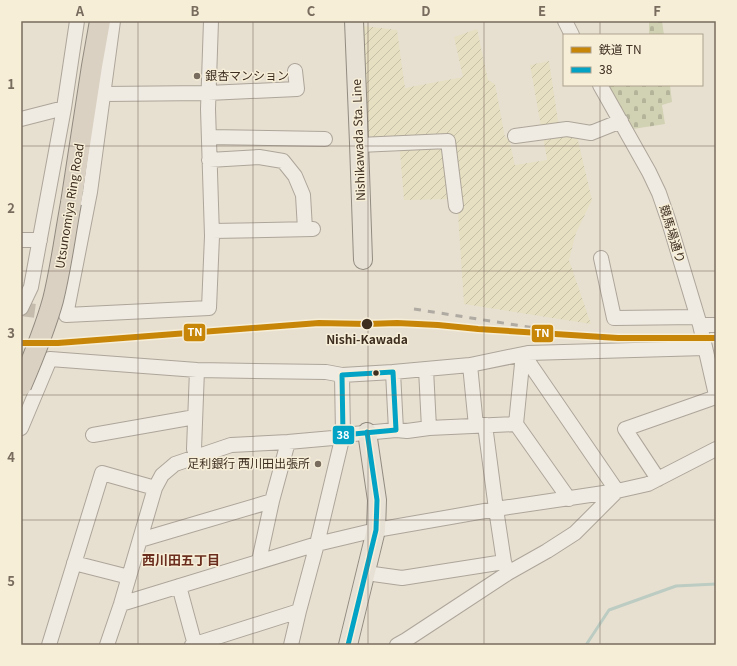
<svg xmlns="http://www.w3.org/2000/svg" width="737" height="666" viewBox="0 0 737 666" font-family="Georgia,'Noto Sans JP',serif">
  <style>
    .farmland { fill: url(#farmland-furrows) }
    .cemetery { fill: url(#cemetery-stones) }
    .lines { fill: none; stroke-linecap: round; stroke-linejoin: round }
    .stream { stroke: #bcccc2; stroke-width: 3 }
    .minor-tunnel { stroke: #c5bcae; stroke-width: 14; stroke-dasharray: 14 7; stroke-linecap: butt }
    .minor-casing { stroke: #ada599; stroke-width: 16 }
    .major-casing { stroke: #928b80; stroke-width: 20 }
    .highway-casing { stroke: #928b80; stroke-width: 22 }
    .minor { stroke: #efebe3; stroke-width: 14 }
    .major { stroke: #e6e1d4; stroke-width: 18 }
    .highway { stroke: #dad1c2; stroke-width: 20 }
    .rail { stroke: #afaaa2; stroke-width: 3; stroke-dasharray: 7 7; stroke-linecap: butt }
    .highway-bridge-casing { stroke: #928b80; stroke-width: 22; stroke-linecap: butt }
    .highway-bridge { stroke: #dad1c2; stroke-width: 20 }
    .bus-1-casing { stroke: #f7eed8; stroke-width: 8 }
    .bus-1 { stroke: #03a3c5; stroke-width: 5 }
    .rail-1-casing { stroke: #f7eed8; stroke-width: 9 }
    .rail-1 { stroke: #c78608; stroke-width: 6 }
    .grid { fill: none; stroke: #786c5e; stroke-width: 1; stroke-opacity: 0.55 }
    .poi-dot { fill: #786c5e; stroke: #f7eed8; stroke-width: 1.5 }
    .stop-dot { fill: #3d2e20; stroke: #f7eed8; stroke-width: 1.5 }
    .labels { text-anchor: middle; stroke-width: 3; stroke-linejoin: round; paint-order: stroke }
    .poi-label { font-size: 12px; fill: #3d2e20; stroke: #f7eed8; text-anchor: start }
    .street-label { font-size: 12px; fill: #3d2e20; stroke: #f7eed8 }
    .stop-label { font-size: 12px; font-weight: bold; fill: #3d2e20; stroke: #f7eed8 }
    .neighbourhood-label { font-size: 13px; font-weight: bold; fill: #6b2e1e; stroke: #f7eed8 }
    .line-badge { stroke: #f7eed8; stroke-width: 1.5 }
    .badge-label { font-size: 11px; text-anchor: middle; font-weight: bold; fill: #fff }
    .neatline { fill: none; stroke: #786c5e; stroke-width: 1.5 }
    .grid-label { font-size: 13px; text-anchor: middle; font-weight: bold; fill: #786c5e }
  </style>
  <defs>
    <pattern id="farmland-furrows" width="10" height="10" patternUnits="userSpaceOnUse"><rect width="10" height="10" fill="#e6dfc2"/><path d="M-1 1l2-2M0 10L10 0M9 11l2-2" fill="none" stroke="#c6c0a6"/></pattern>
    <pattern id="cemetery-stones" width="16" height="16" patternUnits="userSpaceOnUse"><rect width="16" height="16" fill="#d1d1b3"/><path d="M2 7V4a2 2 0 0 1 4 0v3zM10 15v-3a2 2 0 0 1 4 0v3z" fill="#b4b49a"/></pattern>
  </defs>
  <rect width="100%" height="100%" fill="#e7e0d1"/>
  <path class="farmland" d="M 364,26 L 397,30 L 405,88 L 463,77 L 454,37 L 477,29 L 488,80 L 495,84 L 505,137 L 509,139 L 515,165 L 547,160 L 530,65 L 549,61 L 560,134 L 577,136 L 592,200 L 576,233 L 569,260 L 591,324 L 464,304 L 457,199 L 404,200 L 399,141 L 366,142 Z"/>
  <path class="cemetery" d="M 649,21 L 662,21 L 664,35 L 649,35 Z
    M 608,85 L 670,85 L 672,102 L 662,105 L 665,124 L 633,129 Z"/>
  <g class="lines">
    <path class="stream" d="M 586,645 L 609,610 L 676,586 L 716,584"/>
    <path class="minor-tunnel" d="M 21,309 L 58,314"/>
    <g class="minor-casing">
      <path id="minor" d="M 113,21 L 90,192 L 66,315 L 209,308 L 212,236 L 208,109 L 211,21
        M 565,21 L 572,35
        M 600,85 L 649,172 L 659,193 L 668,219 L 700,325 L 716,395
        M 103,94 L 208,93 L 297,89 L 295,71
        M 21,119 L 64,108
        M 515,136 L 567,129 L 591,133 L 621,121
        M 209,137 L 325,139
        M 359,145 L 448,141 L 456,206
        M 209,160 L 259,157 L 283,161 L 295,176 L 303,195 L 305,229
        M 212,231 L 313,229
        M 21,240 L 40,240
        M 601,258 L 614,318 L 697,317
        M 21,308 L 31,287 L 64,108 L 77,21
        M 700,325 L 716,325
        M 470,365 L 476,426
        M 197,370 L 194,449 L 197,456
        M 393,372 L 396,430 L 343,435 L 342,375 Z
        M 393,372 L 426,369
        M 516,424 L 569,499
        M 485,425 L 496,509 L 504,562 L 508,573
        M 21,428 L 50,359 L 197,370 L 326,372 L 342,375
        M 429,428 L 426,369 L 470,365 L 528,353 L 705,348
        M 396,430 L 407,431 L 429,428 L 516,424 L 523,354 L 617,491
        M 93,435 L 195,417
        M 658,479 L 625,429 L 716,397
        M 140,540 L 272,501 L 288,442
        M 259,561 L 272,501
        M 74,563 L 129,577
        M 366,573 L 402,578 L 504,562
        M 179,586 L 195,645
        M 121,604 L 317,544 L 376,530 L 496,509 L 617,491 L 648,484 L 716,449
        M 49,645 L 102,473 L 155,488
        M 107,645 L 121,604 L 155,488 L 162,475 L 175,464 L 231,445 L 288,442 L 333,438 L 343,435 L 317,544 L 299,611 L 192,645
        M 291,645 L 299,611
        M 397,645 L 406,640 L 508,573 L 547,551 L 575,533 L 617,491"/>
    </g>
    <g class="major-casing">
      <path id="major" d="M 354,21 L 359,143 L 363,260
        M 348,645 L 376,530 L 377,500 L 367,432"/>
    </g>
    <g class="highway-casing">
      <path id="highway" d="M 71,203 L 92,66 L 100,21"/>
    </g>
    <use href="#minor" class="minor"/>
    <use href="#major" class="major"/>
    <use href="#highway" class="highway"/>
    <path class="rail" d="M 414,309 L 554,331 L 564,334"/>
    <g class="highway-bridge-casing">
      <path id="highway-bridge" d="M 21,386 C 33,358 45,329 53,300 C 61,268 65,235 71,203"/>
    </g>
    <use href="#highway-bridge" class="highway-bridge"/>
    <g class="bus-1-casing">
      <path id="bus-1" d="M 393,372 L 396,430 L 343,435 L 342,375 Z
        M 348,645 L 376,530 L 377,500 L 367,432"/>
    </g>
    <use href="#bus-1" class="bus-1"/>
    <g class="rail-1-casing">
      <path id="rail-1" d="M 21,343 L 58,343 L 319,323 L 367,324 L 397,323 L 438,325 L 478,329 L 618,338 L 716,338"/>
    </g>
    <use href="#rail-1" class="rail-1"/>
  </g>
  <path class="grid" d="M 138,21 L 138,645M 253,21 L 253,645M 368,21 L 368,645M 484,21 L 484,645M 600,21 L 600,35M 600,85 L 600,645M 21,146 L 716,146M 21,271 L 716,271M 21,395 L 716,395M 21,520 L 716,520"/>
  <g class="poi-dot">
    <circle cx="197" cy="76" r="4"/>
    <circle cx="318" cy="464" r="4"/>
  </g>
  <g class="stop-dot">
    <circle cx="367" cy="324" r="6"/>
    <circle cx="376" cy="373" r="3.5"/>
  </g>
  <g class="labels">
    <g class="poi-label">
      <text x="205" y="80">銀杏マンション</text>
      <text x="310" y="468" text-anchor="end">足利銀行 西川田出張所</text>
    </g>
    <g class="street-label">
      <text transform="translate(359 140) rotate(-92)" y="4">Nishikawada Sta. Line</text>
      <text transform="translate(70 206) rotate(-81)" y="4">Utsunomiya Ring Road</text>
      <text transform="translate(672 234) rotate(73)" y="4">競馬場通り</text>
    </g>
    <g class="stop-label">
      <text x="367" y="344">Nishi-Kawada</text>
    </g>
    <g class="neighbourhood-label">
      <text x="181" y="565">西川田五丁目</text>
    </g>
  </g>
  <g class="line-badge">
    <rect x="183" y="323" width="23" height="19" rx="4" fill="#c78608"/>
    <rect x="531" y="324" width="23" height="19" rx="4" fill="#c78608"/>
    <rect x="332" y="425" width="23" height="20" rx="4" fill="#03a3c5"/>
  </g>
  <g class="badge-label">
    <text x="195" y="336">TN</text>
    <text x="542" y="337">TN</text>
    <text x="343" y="439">38</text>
  </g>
  <rect width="737" height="666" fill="none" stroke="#f7eed8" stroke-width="44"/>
  <rect x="563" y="34" width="140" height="52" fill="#f7eed8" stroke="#ada18e"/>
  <rect x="571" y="47" width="20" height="6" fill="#c78608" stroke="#ada18e"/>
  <text x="599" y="54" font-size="12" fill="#3d2e20">鉄道 TN</text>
  <rect x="571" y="67" width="20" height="6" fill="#03a3c5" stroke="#ada18e"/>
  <text x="599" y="74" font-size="12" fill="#3d2e20">38</text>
  <rect x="22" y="22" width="693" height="622" class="neatline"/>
  <g class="grid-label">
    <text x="80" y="16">A</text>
    <text x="195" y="16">B</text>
    <text x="311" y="16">C</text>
    <text x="426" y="16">D</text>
    <text x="542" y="16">E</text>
    <text x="657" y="16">F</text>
    <text x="11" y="89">1</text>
    <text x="11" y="213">2</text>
    <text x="11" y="338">3</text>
    <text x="11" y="462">4</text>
    <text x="11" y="586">5</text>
  </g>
</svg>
